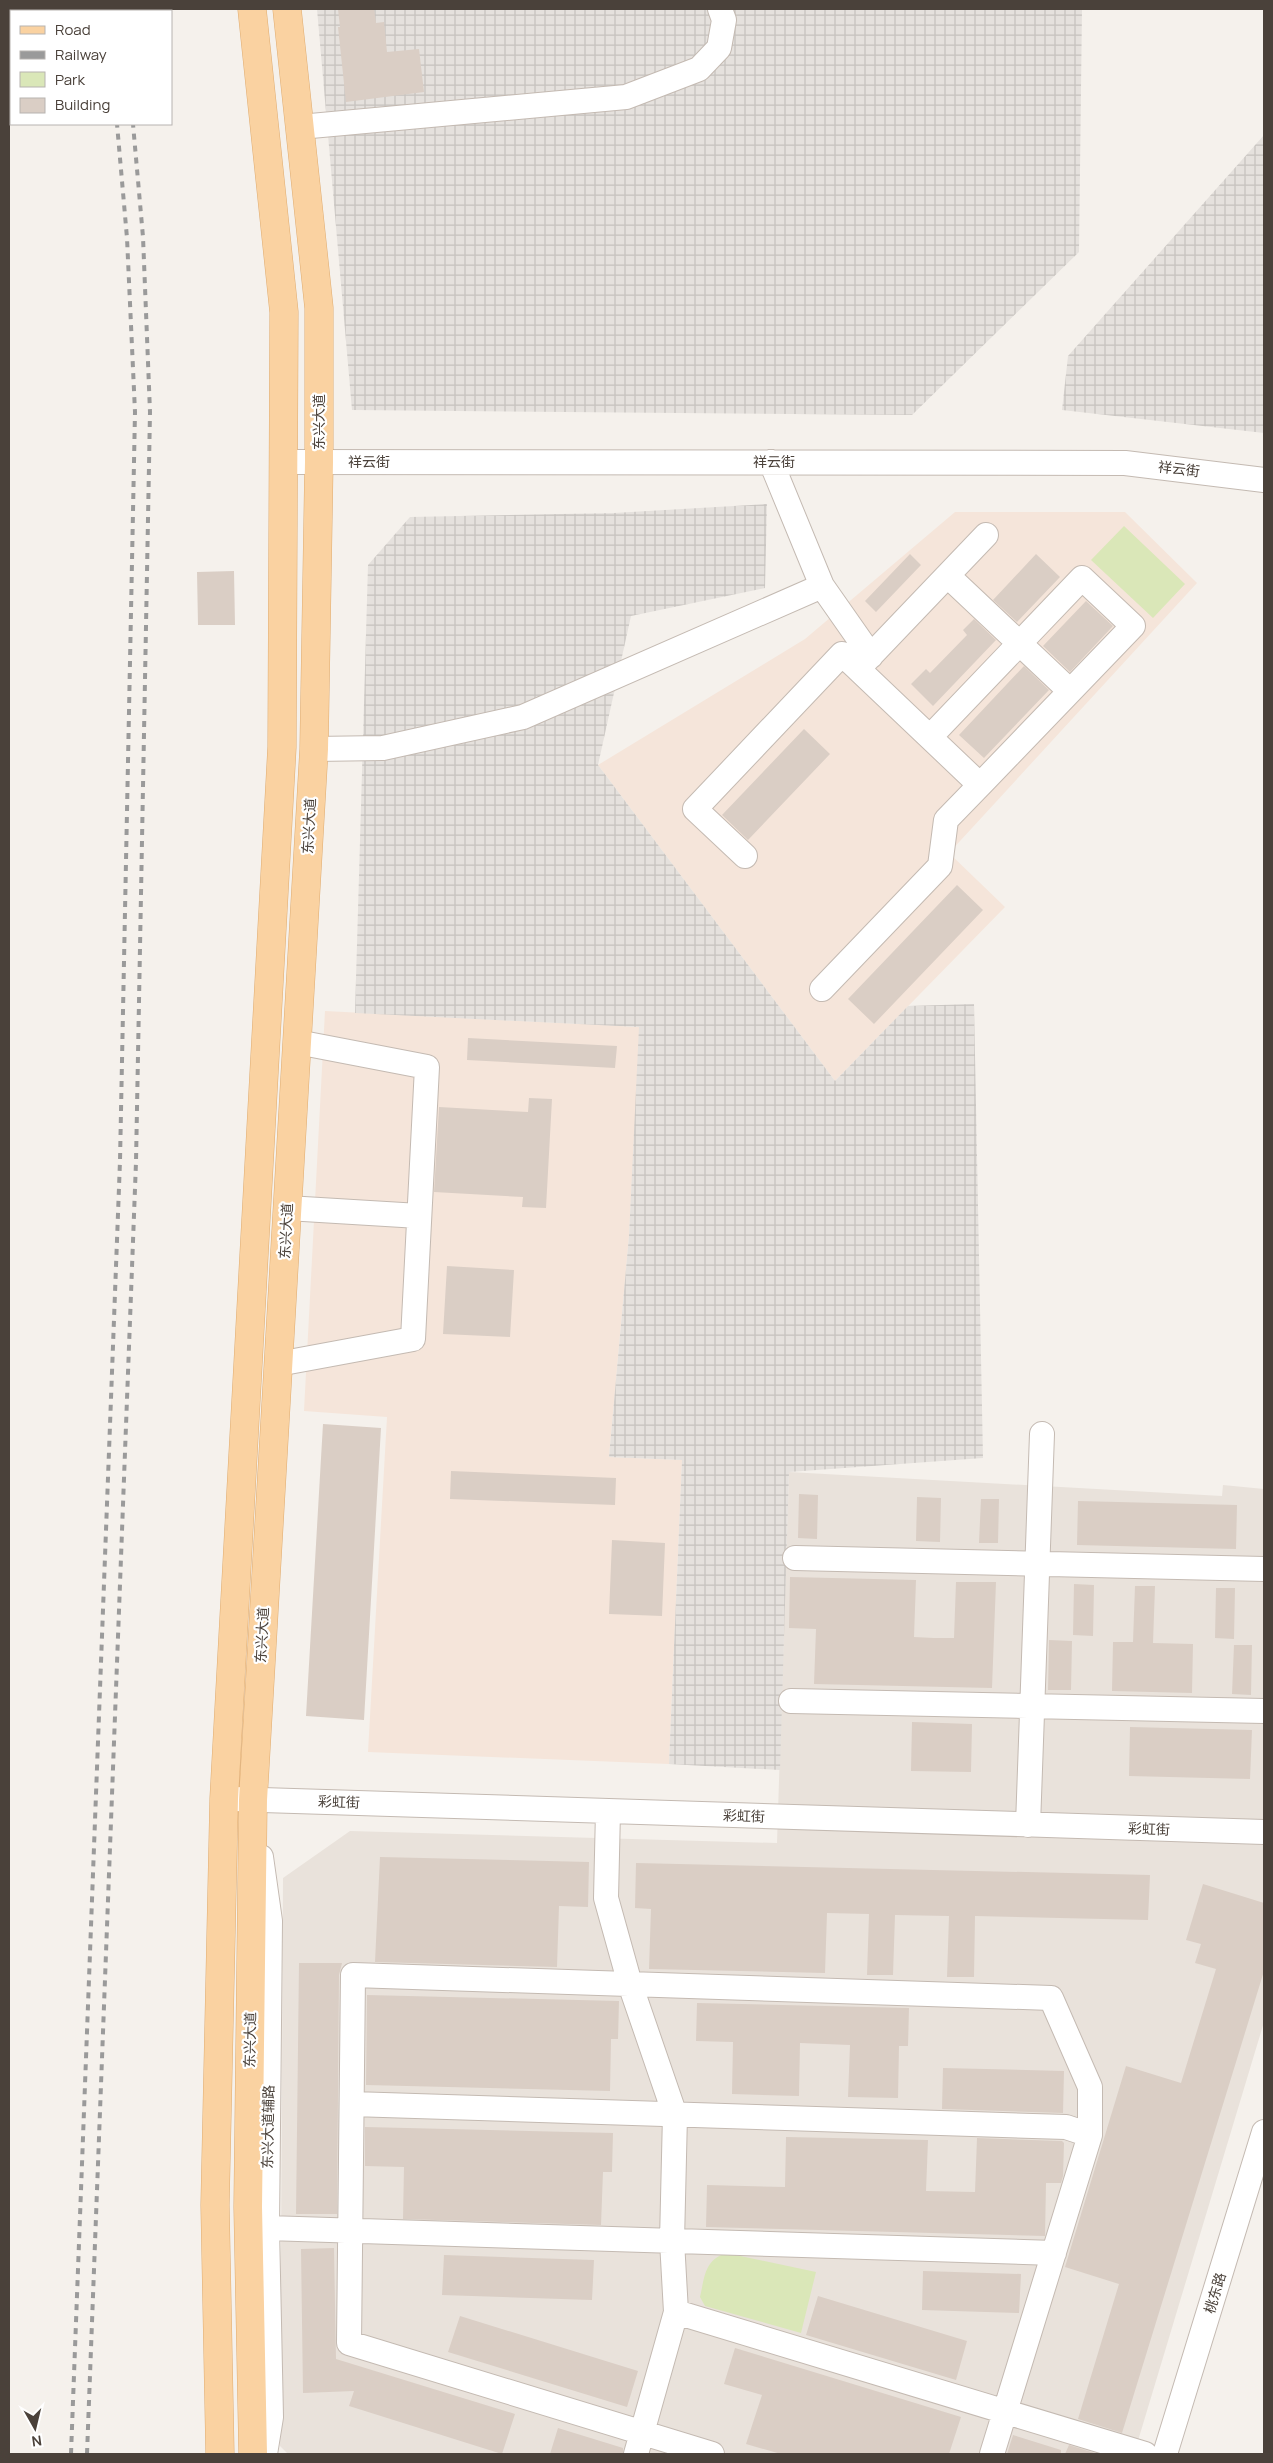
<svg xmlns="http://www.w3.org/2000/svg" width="1273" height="2463" viewBox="0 0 1273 2463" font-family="Manrope,'Noto Sans SC',sans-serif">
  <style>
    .residential { fill: #e9e2db }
    .commercial { fill: #f5e5da }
    .industrial { fill: url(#industrial-grid) }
    .green { fill: #dae7b8 }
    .building { fill: #dacec5 }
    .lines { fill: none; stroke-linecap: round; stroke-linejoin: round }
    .minor-casing { stroke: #c4bab2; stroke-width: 26 }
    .major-casing { stroke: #dfac71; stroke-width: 29 }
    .minor { stroke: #fff; stroke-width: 24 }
    .major { stroke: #fad2a1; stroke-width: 28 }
    .rail { stroke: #9a9a9a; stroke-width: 4; stroke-dasharray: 6 6; stroke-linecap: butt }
    .labels { text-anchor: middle; stroke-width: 4.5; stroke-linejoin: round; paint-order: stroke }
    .street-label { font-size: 14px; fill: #4a413a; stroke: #fff }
  </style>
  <defs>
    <pattern id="industrial-grid" width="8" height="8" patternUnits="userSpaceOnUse" patternTransform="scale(1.25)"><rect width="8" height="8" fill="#e5e1dd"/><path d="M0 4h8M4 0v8" fill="none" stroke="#c6c2be"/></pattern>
  </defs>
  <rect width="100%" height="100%" fill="#f5f1ec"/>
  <path class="residential" d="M 789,1472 L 1222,1496 L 1223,1485 L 1264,1489 L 1264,2022 L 1134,2454 L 288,2454 L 280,2446 L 283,1878 L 350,1831 L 777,1843 Z"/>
  <path class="commercial" d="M 955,512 L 1125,512 L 1197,583 L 949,853 L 1005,907 L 835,1081 L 598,765 L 805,639 Z
    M 325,1011 L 640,1027 L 629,1236 L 609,1457 L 682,1460 L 669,1764 L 368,1752 L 387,1417 L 304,1411 Z"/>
  <path class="industrial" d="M 317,9 L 1082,9 L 1079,252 L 912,415 L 352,410 Z
    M 1264,135 L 1264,433 L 1062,410 L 1068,356 Z
    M 767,504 L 765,588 L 631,616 L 598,765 L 835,1081 L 908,1006 L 974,1004 L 983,1458 L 789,1472 L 780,1770 L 669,1764 L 682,1460 L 609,1457 L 629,1236 L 639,1027 L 355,1013 L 368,565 L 410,517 L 614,513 Z"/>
  <path class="green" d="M 1124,526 L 1185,584 L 1153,618 L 1091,560 Z
    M 726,2253 L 816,2272 L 801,2333 L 705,2306 L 700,2297 C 705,2276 704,2261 726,2253 Z"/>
  <path class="building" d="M 338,9 L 374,9 L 376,23 L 384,22 L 387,52 L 419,49 L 424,92 L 346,102 L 338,27 L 340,27 Z
    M 910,554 L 921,565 L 876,612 L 865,601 Z
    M 1036,554 L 1060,577 L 1017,622 L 993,600 Z
    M 234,571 L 235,625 L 198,625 L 197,572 Z
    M 1086,601 L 1113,626 L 1070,672 L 1043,646 Z
    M 974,619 L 996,640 L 933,706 L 911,684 L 926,669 L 930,673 L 967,635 L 963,630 Z
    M 1024,666 L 1049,690 L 984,758 L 959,735 Z
    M 804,729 L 830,754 L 748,840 L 722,815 Z
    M 957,885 L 983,910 L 874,1024 L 848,999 Z
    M 468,1038 L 617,1046 L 615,1068 L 467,1060 Z
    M 529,1098 L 552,1099 L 546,1208 L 522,1207 L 523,1197 L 434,1192 L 439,1107 L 528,1112 Z
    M 447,1266 L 514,1270 L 510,1337 L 443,1334 Z
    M 323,1424 L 381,1428 L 364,1720 L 306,1716 Z
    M 451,1471 L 616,1478 L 615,1505 L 450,1499 Z
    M 799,1494 L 818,1495 L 817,1539 L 798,1538 Z
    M 917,1497 L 941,1498 L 940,1542 L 916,1541 Z
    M 981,1499 L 999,1499 L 998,1543 L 979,1543 Z
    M 1078,1501 L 1237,1505 L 1236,1549 L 1077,1545 Z
    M 612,1540 L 665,1543 L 662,1616 L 609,1614 Z
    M 790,1577 L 916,1580 L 914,1637 L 934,1638 L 954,1638 L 956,1582 L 996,1582 L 992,1688 L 814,1684 L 816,1629 L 789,1628 Z
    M 1074,1584 L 1094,1585 L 1093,1636 L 1073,1635 Z
    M 1135,1586 L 1155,1586 L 1153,1643 L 1193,1644 L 1192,1693 L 1112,1691 L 1113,1642 L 1133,1642 Z
    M 1216,1588 L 1235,1588 L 1234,1639 L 1215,1638 Z
    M 1049,1640 L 1072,1641 L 1071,1690 L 1048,1690 Z
    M 1234,1645 L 1252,1645 L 1251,1695 L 1232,1694 Z
    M 912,1722 L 972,1724 L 971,1772 L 911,1771 Z
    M 1130,1727 L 1252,1730 L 1250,1779 L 1129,1776 Z
    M 380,1857 L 589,1862 L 588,1907 L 559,1906 L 557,1967 L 375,1962 Z
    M 636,1863 L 1150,1875 L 1148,1920 L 975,1916 L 974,1977 L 947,1977 L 949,1916 L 895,1915 L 893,1975 L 867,1975 L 869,1914 L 827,1913 L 825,1973 L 649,1969 L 651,1909 L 635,1908 Z
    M 1203,1884 L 1264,1903 L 1264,1971 L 1122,2433 L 1078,2419 L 1119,2284 L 1065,2267 L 1126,2066 L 1181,2083 L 1216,1969 L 1195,1963 L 1201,1944 L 1186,1940 Z
    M 299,1963 L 342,1963 L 339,1975 L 337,2214 L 296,2214 Z
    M 367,1995 L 619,2001 L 618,2039 L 611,2039 L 610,2091 L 366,2085 Z
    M 697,2003 L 909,2008 L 908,2046 L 899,2046 L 898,2098 L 848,2097 L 850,2045 L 800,2043 L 799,2096 L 732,2094 L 733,2042 L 696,2041 Z
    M 943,2068 L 1064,2071 L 1063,2113 L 942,2109 Z
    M 365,2127 L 613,2133 L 612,2172 L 603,2172 L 601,2225 L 403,2219 L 404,2167 L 365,2166 Z
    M 786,2137 L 928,2140 L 926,2191 L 975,2192 L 977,2138 L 1062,2141 L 1064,2143 L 1063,2176 L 1061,2183 L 1046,2183 L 1045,2236 L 706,2227 L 707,2185 L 785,2187 Z
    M 334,2248 L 336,2359 L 515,2414 L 502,2454 L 349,2406 L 354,2391 L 303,2393 L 301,2249 Z
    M 444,2255 L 594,2260 L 592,2300 L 442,2295 Z
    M 923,2271 L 1021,2274 L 1019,2313 L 922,2310 Z
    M 818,2296 L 967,2341 L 956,2380 L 806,2335 Z
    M 460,2316 L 638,2371 L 627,2407 L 448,2352 Z
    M 735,2348 L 961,2417 L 949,2454 L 781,2454 L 746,2444 L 762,2395 L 724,2384 Z
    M 558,2428 L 623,2448 L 623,2454 L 550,2454 Z
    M 1013,2435 L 1061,2450 L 1061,2454 L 1007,2454 Z
    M 1069,2445 L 1098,2454 L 1065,2454 Z"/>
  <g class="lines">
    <g class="minor-casing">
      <path id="minor" d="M 300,127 L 626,97 L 699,69 L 719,48 L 724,20 L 720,9
        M 284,462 L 1125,463 L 1264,480
        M 948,576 L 1070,691
        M 822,586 L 871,656
        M 930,737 L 1082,578 L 1133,626 L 980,785 L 858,669 L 986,535
        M 314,749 L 383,748 L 523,717 L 822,586 L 771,462
        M 745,856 L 695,809 L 842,654 L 858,669
        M 822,989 L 940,866 L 946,820 L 980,785
        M 287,1208 L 419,1216
        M 278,1364 L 413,1339 L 427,1067 L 297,1042
        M 795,1558 L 1264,1569
        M 791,1701 L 1264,1711
        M 234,1799 L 1264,1832
        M 608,1811 L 606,1898 L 630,1984 L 675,2115 L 672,2241 L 676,2312 L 636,2454
        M 1028,1825 L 1042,1434
        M 261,1857 L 270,1921 L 267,2228 L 271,2417 L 265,2454
        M 352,2104 L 1066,2127 L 1090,2135
        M 267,2228 L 1054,2253
        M 676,2312 L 1145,2454
        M 712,2454 L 349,2343 L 353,1975 L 1051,1998 L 1090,2087 L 1090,2135 L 992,2454
        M 1165,2454 L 1264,2132"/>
    </g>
    <g class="major-casing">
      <path id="major" d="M 220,2454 L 215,2205 L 224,1799 L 282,747 L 284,312 L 252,9
        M 253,2454 L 248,2207 L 253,1800 L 314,749 L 319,462 L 319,308 L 287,9"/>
    </g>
    <use href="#minor" class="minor"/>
    <use href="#major" class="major"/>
    <path class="rail" d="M 100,9 L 100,11
      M 116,9 L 116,11
      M 71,2454 L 120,1161 L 135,412 L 127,238 L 117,124
      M 87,2454 L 136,1162 L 150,412 L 143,237 L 133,124"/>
  </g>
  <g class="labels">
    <g class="street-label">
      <text transform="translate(319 422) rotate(-90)" y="5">东兴大道</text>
      <text x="369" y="467">祥云街</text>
      <text x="774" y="467">祥云街</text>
      <text transform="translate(1179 469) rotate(7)" y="5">祥云街</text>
      <text transform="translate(309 826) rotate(-87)" y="5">东兴大道</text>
      <text transform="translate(286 1231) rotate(-87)" y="5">东兴大道</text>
      <text transform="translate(262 1635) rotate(-87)" y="5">东兴大道</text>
      <text transform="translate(339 1802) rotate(2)" y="5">彩虹街</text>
      <text transform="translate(744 1816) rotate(2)" y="5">彩虹街</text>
      <text transform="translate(1149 1829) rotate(2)" y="5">彩虹街</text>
      <text transform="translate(250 2040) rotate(-89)" y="5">东兴大道</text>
      <text transform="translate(268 2127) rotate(-89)" y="5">东兴大道辅路</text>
      <text transform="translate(1215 2293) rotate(-73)" y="5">桃东路</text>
    </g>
  </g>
  <rect width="1273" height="2463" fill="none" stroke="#4a413a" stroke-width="20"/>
  <rect x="10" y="10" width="162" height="115" fill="#ffffff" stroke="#b7b3b0"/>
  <rect x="20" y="26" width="25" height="8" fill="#fad2a1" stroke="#b7b3b0"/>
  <text x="55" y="35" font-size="15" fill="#4a413a">Road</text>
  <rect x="20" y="51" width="25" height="8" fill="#9a9a9a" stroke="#b7b3b0"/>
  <text x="55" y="60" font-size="15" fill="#4a413a">Railway</text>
  <rect x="20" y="72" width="25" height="15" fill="#dae7b8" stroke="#b7b3b0"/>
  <text x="55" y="85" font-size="15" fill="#4a413a">Park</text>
  <rect x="20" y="98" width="25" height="15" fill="#dacec5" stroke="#b7b3b0"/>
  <text x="55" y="110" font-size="15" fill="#4a413a">Building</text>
  <g transform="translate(35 2428) rotate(172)" stroke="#ffffff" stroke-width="4" paint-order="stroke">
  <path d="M0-4L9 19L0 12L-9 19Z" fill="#4a413a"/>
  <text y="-8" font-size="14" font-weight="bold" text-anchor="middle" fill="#4a413a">N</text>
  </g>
</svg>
